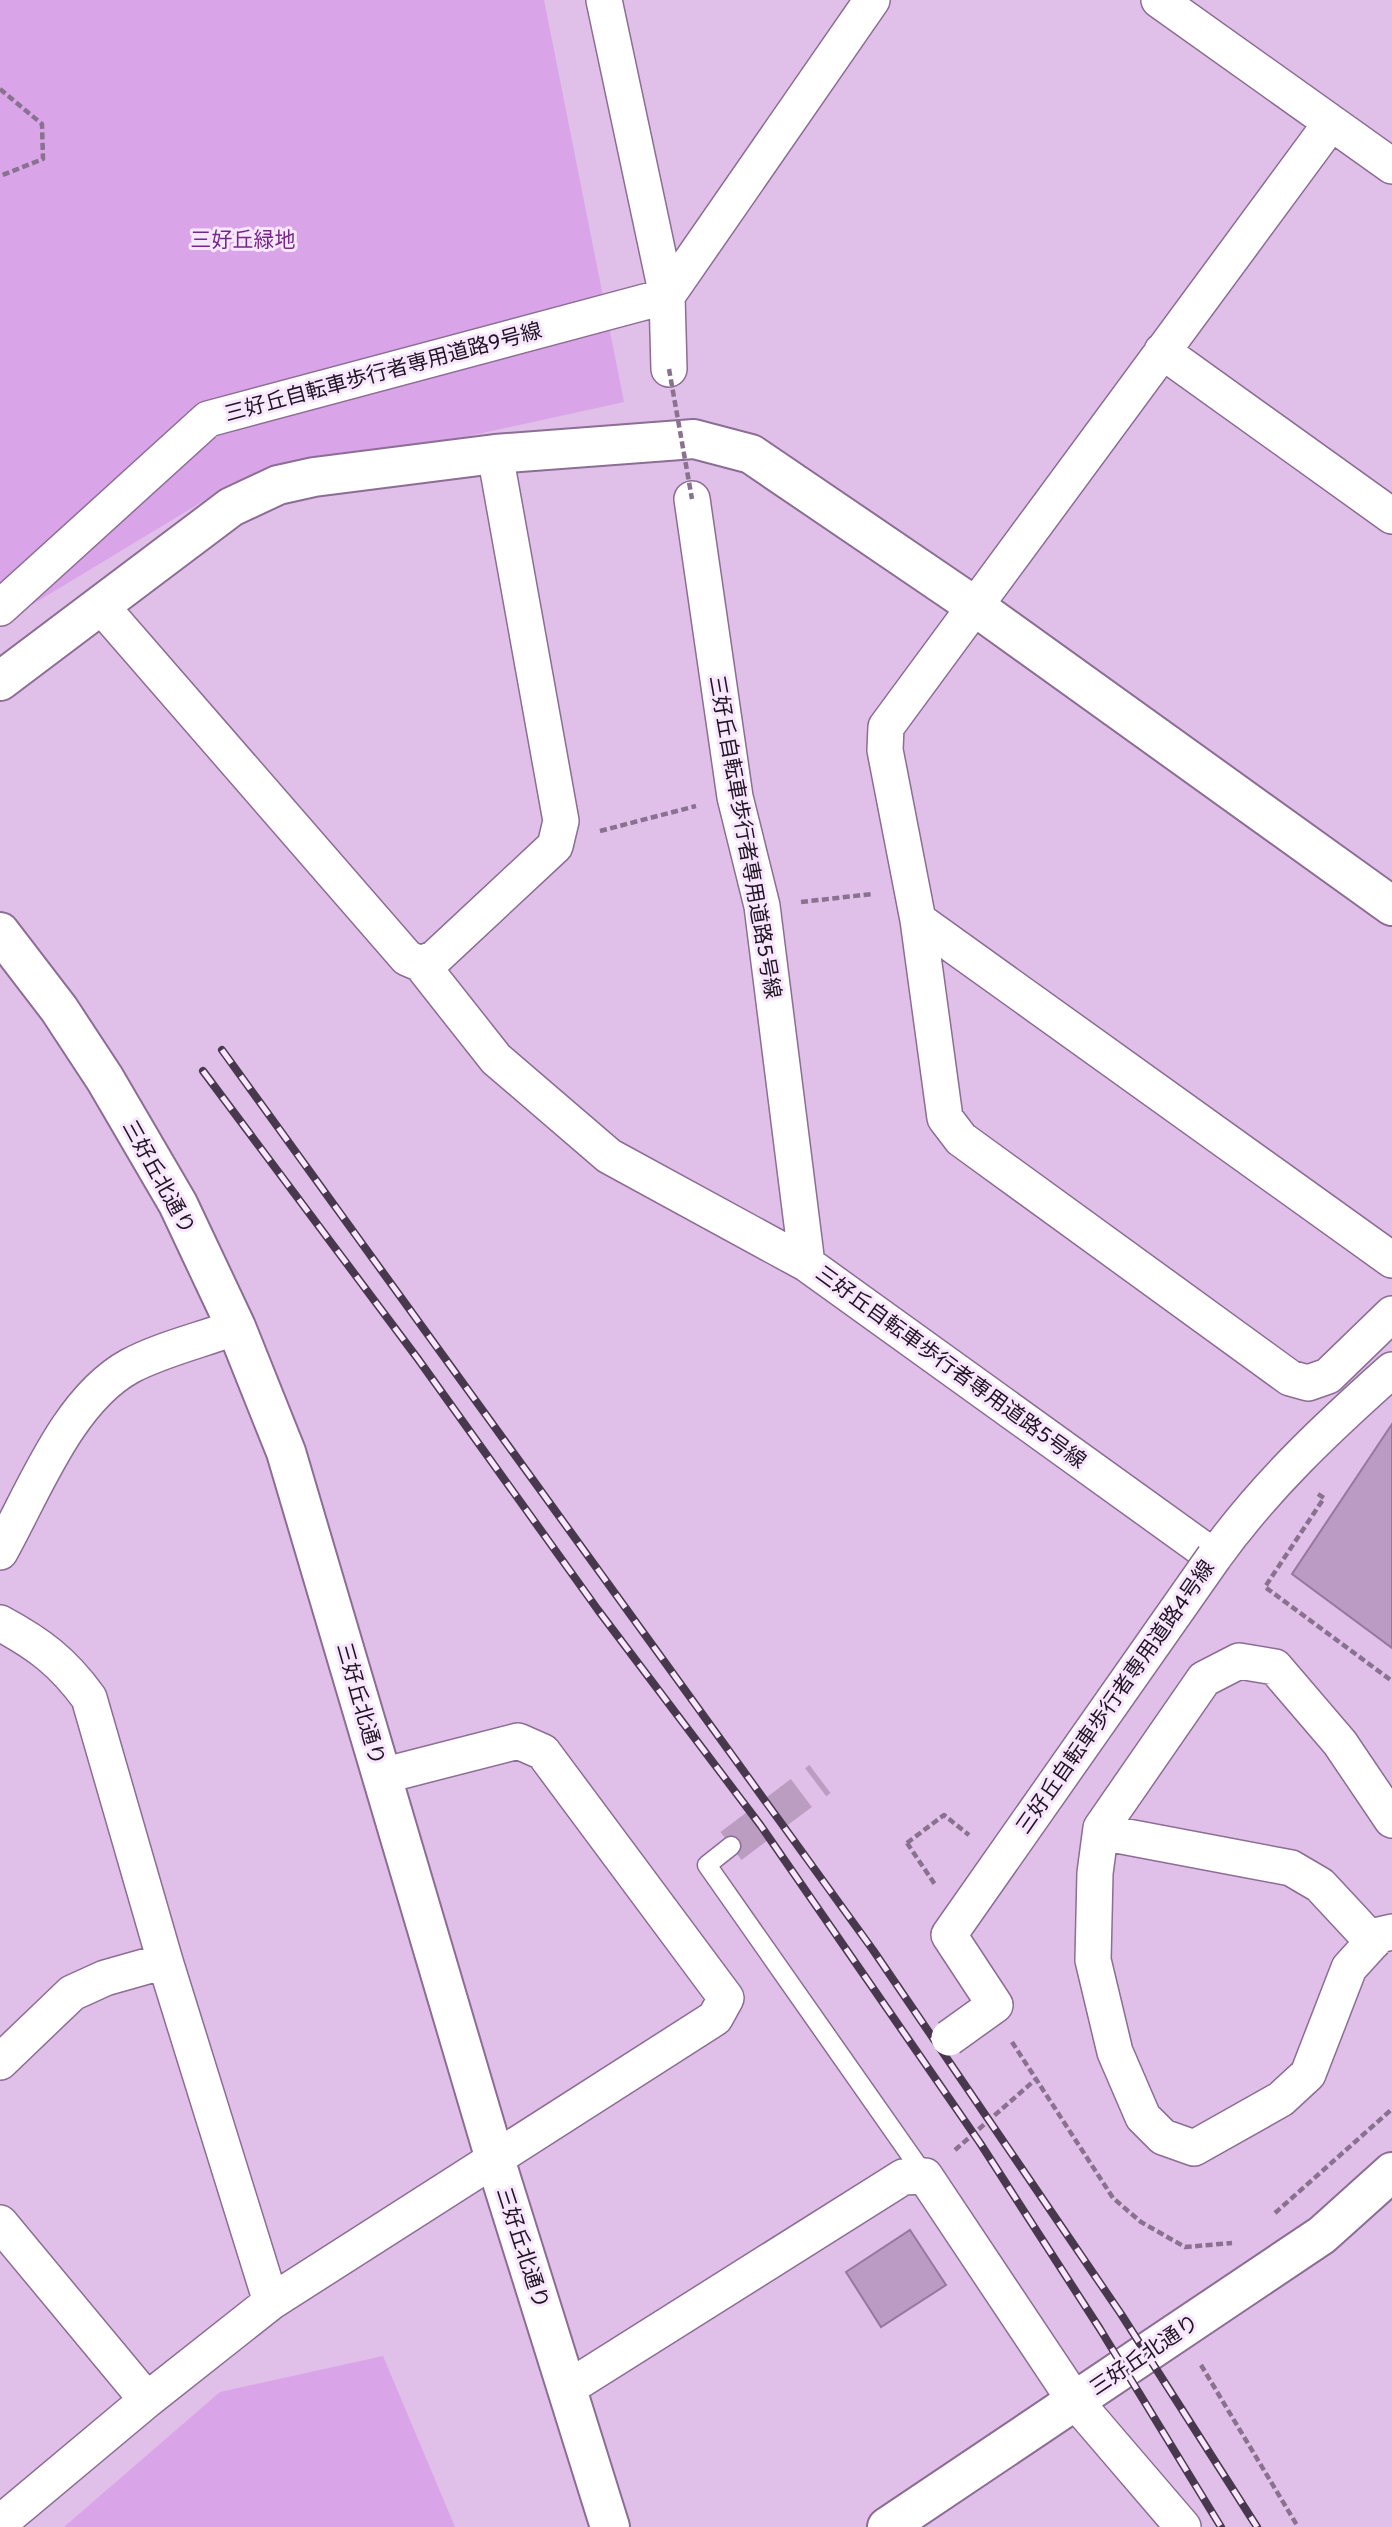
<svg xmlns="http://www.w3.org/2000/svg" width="1392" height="2527" viewBox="0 0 1392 2527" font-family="Overpass,'Noto Sans JP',sans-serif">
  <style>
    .green { fill: #daa4e9 }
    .building { fill: #bb9ac3; stroke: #96789f; stroke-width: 2 }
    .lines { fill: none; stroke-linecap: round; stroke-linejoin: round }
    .street-tunnel { stroke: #ba9dc1; stroke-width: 35; stroke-dasharray: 35 18; stroke-linecap: butt }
    .lane-casing { stroke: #8c6d94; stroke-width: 21 }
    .street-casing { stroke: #8c6d94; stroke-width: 38 }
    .secondary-casing { stroke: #8c6d94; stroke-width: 42 }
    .path { stroke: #89718f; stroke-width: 4.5; stroke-dasharray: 7 3.5; stroke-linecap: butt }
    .lane { stroke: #fff; stroke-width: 18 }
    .street { stroke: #fff; stroke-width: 35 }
    .secondary { stroke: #fff; stroke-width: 38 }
    .rail-casing { stroke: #48384d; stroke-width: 8 }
    .rail { stroke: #f7e6fc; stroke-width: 5; stroke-dasharray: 16; stroke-linecap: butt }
    .street-bridge-casing { stroke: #8c6d94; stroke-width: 38; stroke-linecap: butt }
    .path-bridge { stroke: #89718f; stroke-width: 4.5; stroke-dasharray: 7 3.5; stroke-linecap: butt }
    .street-bridge { stroke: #fff; stroke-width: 35 }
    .labels { text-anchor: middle; stroke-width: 6; stroke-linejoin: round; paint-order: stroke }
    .park-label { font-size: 21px; fill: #77278b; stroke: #f7e6fc }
    .street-label { font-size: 21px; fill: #201423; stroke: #f7e6fc }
  </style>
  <rect width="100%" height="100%" fill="#e0bfe9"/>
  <path class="green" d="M 0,0 L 544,0 L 624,402 L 220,491 L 0,624 Z
    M 383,2356 L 455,2527 L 64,2527 L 220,2392 Z"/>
  <path class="building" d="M 1392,1424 L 1392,1648 L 1292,1574 Z
    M 910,2230 L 946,2285 L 881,2327 L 846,2272 Z"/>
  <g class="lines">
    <path class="street-tunnel" d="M 731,1846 L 820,1779"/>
    <g class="lane-casing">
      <path id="lane" d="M 731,1846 L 707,1865 L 925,2176"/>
    </g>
    <g class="street-casing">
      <path id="street" d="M 604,0 L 667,296 L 669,369
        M 1159,0 L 1392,166
        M 1331,123 L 886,727 L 885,750 L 918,920 L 945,1118 L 961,1139 L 1290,1378 L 1308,1383 L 1328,1376 L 1392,1314
        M 1162,351 L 1392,516
        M 692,499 L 735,797 L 762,906 L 807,1264 L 1214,1557 C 1265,1486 1327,1428 1392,1370
        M 101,606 L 407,958 L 421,964 L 435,958 L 555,846 L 561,821 L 495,454
        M 0,608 L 208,419 L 667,296 L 872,0
        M 918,920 L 1392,1260
        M 421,964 L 496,1059 L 609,1156 L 807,1264
        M 0,1552 C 34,1491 68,1400 130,1366 C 162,1349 202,1340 236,1327
        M 0,1623 C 39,1644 63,1662 89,1698 L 165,1961 L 271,2302
        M 1392,1820 L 1340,1743 L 1275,1667 L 1239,1661 L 1204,1679 L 1101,1828 L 1095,1873 L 1093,1960 L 1115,2052 L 1143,2117 L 1163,2137 L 1194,2148 L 1281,2099 L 1308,2074 L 1349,1968 L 1379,1935 L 1392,1932
        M 1101,1832 L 1291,1868 L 1320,1885 L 1373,1942
        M 0,2062 L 72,1993 L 105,1978 L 165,1961
        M 0,2223 L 147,2400
        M 568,2388 L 903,2177 L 925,2176 L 1075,2401 L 1183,2527
        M 0,2523 L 147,2400 L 271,2302 L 715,2018 L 726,1998 L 543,1752 L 518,1741 L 382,1776"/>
    </g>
    <g class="secondary-casing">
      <path id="secondary" d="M 0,681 L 231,507 L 278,485 L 314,477 L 495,454 L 694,439 L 751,454 L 973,605 L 1392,906
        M 0,932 L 59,1009 L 105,1079 L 178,1204 L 236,1327 L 286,1452 L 495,2159 L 610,2527
        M 887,2527 L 1322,2235 L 1392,2172"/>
    </g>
    <path class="path" d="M 0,89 L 42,124 L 43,159 L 0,176
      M 600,831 L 696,806
      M 801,902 L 872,894
      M 1318,1494 L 1324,1498 L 1265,1587 L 1392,1681
      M 907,1843 L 944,1815 L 969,1835
      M 1012,2042 L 1113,2198 L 1141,2222 L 1185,2247 L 1232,2243
      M 955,2150 L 1036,2079
      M 1275,2213 L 1392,2109
      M 1201,2365 L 1298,2527"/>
    <use href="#lane" class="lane"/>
    <use href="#street" class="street"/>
    <use href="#secondary" class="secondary"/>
    <g class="rail-casing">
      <path id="rail" d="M 222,1050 L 873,1950 L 1121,2314 L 1257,2527
        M 203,1071 L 418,1359 L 598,1610 L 761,1826 L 980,2143 L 1100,2329 L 1221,2527"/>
    </g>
    <use href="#rail" class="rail"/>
    <g class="street-bridge-casing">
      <path id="street-bridge" d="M 949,2038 L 995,2005 L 949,1935 L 1214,1557"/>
    </g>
    <path class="path-bridge" d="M 669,369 L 692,499
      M 907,1843 L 936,1886"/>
    <use href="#street-bridge" class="street-bridge"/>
  </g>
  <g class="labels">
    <g class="park-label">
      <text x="243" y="247">三好丘緑地</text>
    </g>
    <g class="street-label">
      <text transform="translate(383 372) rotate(-15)" y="7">三好丘自転車歩行者専用道路9号線</text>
      <text transform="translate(745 837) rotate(80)" y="7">三好丘自転車歩行者専用道路5号線</text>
      <text transform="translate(159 1177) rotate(61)" y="7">三好丘北通り</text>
      <text transform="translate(951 1367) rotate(36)" y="7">三好丘自転車歩行者専用道路5号線</text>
      <text transform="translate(1115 1697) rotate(-55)" y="7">三好丘自転車歩行者専用道路4号線</text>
      <text transform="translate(361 1704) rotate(74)" y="7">三好丘北通り</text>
      <text transform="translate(523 2248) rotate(72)" y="7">三好丘北通り</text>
      <text transform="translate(1144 2355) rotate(-34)" y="7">三好丘北通り</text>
    </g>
  </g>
</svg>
